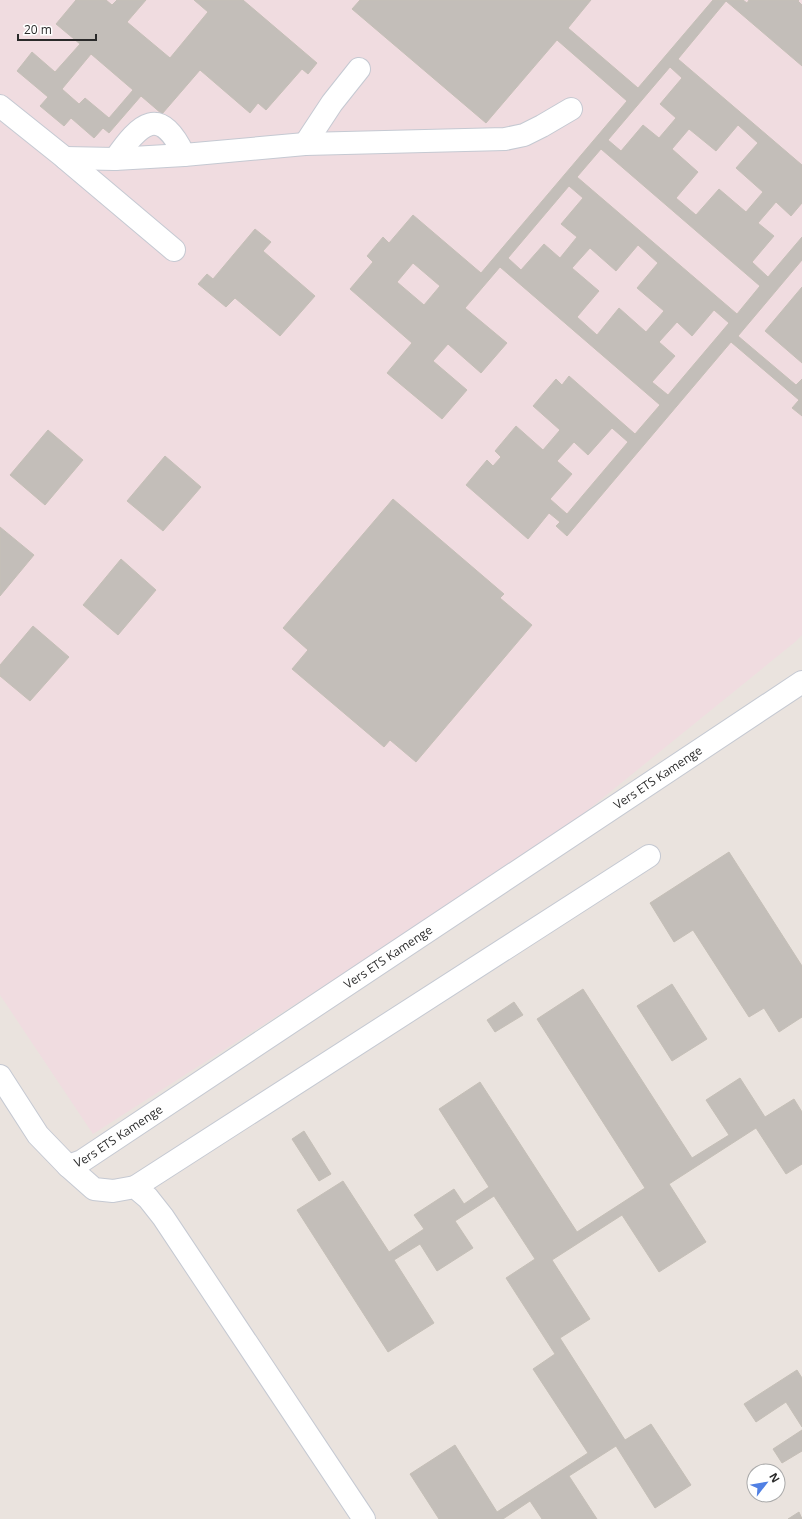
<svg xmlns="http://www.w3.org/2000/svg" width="802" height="1519" viewBox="0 0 802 1519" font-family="'Open Sans',sans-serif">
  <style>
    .medical { fill: #f0dce0 }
    .building { fill: #c3beb9; stroke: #c5bfb7; fill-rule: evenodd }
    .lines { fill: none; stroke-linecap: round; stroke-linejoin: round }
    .minor-casing { stroke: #c5c9d2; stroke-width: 24 }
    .minor { stroke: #fff; stroke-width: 22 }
    .labels { text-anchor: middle; stroke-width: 3; stroke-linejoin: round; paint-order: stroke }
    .street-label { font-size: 12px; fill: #2a2a2a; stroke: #fff }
  </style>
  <rect width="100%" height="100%" fill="#eae3de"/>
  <path class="medical" d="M 0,0 L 802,0 L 802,635 L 795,642 L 551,840 L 93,1134 L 0,995 Z"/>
  <path class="building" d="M 76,0 L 106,0 L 112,5 L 117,0 L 146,0 L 127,22 L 170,58 L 208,12 L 194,0 L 243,0 L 317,63 L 308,74 L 302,69 L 266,110 L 258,103 L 250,113 L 200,70 L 162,114 L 141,96 L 109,133 L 103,128 L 94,138 L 71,118 L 64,126 L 40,106 L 48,97 L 17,71 L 32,52 L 55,72 L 80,44 L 56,24 ZM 91,54 L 133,90 L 109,118 L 85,98 L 79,104 L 62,89 Z
    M 360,0 L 591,0 L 568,28 L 638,88 L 713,0 L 743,0 L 747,3 L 749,0 L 799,0 L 798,1 L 802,5 L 802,66 L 726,1 L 678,59 L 802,165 L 802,203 L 791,216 L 776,202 L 758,223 L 774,236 L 752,262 L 768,277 L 802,237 L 802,260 L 738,336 L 796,385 L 802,379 L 802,416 L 792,408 L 799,400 L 731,342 L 567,536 L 556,526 L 560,522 L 549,513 L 528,539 L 466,485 L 487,460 L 493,466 L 501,457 L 495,451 L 516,426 L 543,450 L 560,430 L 533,406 L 556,379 L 562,385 L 569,376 L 635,434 L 660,405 L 500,267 L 465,308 L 507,343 L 481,373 L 448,344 L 433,361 L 467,390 L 442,419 L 387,373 L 412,343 L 350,289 L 373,262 L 367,256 L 383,237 L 389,243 L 413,215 L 481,273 L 627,101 L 557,40 L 486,123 L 352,9 ZM 670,67 L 682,78 L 660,104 L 676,118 L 659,138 L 643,125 L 621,151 L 608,140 ZM 738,125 L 758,143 L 736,168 L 763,192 L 746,212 L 719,189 L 696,215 L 676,198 L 698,172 L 672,149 L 689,129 L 716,151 ZM 601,149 L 760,286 L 737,314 L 577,177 ZM 569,186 L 583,198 L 561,224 L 577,237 L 560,258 L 544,244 L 521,270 L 508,258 ZM 638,245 L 658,263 L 637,288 L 664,311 L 646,332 L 619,308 L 597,335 L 577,317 L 599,291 L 572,268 L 590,248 L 616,271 ZM 413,263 L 440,286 L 424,305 L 397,282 ZM 714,310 L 729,323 L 668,395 L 652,382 L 675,356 L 659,342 L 677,322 L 692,336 ZM 612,428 L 628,442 L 567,514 L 550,499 L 572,474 L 557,461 L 574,442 L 588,455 Z
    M 255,229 L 271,242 L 263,251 L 315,296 L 280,336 L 235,298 L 226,307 L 198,284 L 207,274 L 213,279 Z
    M 802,287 L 802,363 L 765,331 Z
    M 48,430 L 83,460 L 45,505 L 10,475 Z
    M 165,456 L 201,487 L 163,531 L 127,501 Z
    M 393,499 L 504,594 L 500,598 L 532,625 L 416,762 L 390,740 L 384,747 L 292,669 L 308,650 L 283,628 Z
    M 0,527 L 34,555 L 0,596 Z
    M 121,559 L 156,590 L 118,635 L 83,605 Z
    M 33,626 L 69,657 L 30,701 L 0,676 L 0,665 Z
    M 729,852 L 802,966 L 802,1017 L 779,1032 L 764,1008 L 749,1017 L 693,930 L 674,942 L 650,903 Z
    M 672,984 L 707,1039 L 672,1061 L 637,1006 Z
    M 583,989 L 692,1158 L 729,1135 L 706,1100 L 740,1078 L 765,1117 L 794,1099 L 802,1112 L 802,1164 L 786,1174 L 756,1128 L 669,1184 L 706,1242 L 659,1272 L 622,1215 L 552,1260 L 590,1319 L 560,1338 L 625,1440 L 651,1424 L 691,1485 L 655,1508 L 616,1446 L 569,1476 L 597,1519 L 542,1519 L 530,1501 L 503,1519 L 439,1519 L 410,1474 L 455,1445 L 497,1512 L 588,1453 L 533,1369 L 555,1354 L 506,1278 L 535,1259 L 494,1196 L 455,1221 L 473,1248 L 437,1271 L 420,1244 L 394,1260 L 434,1323 L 388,1352 L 297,1210 L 343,1181 L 389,1252 L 424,1229 L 414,1215 L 454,1189 L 464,1204 L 489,1187 L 439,1109 L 480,1082 L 577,1232 L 645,1188 L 537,1019 Z
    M 514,1002 L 523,1015 L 495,1032 L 487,1020 Z
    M 304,1131 L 331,1174 L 319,1181 L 292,1139 Z
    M 797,1370 L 802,1378 L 802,1427 L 786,1402 L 756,1422 L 744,1404 Z
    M 802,1430 L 802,1451 L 782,1463 L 773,1449 Z
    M 799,1512 L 802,1519 L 788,1519 Z"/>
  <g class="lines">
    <g class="minor-casing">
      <g id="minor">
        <path d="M 0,106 L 65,158 L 174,250"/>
        <path d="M 305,144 L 332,103 L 359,69"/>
        <path d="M 65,158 L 115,159 L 184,155 L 305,144 L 505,139 L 524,135 L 542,126 L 571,109"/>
        <path d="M 115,159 C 140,123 160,104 184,155"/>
        <path id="s1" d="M 0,1076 L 38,1135 L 68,1166 L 82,1161 L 802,682"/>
        <path d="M 68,1166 L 94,1189 L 113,1191 L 135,1187 L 148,1198 L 163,1217 L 364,1519"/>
        <path d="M 135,1187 L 649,856"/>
      </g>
    </g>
    <use href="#minor" class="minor"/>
  </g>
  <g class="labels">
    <g class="street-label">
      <text dy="4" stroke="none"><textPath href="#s1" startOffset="820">Vers ETS Kamenge</textPath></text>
      <text dy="4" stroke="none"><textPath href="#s1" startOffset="496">Vers ETS Kamenge</textPath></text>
      <text dy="4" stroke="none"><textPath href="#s1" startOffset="172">Vers ETS Kamenge</textPath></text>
    </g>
  </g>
  <g transform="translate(766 1483) rotate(59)"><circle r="19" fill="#ffffff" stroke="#aaaaaa"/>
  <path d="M0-3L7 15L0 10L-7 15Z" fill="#5180e4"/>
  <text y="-6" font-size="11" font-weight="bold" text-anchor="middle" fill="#2a2a2a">N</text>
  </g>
  <path d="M18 34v6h78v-6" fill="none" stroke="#2a2a2a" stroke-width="2"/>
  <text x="24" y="34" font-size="12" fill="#2a2a2a" stroke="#ffffff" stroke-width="3" paint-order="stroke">20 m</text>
</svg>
